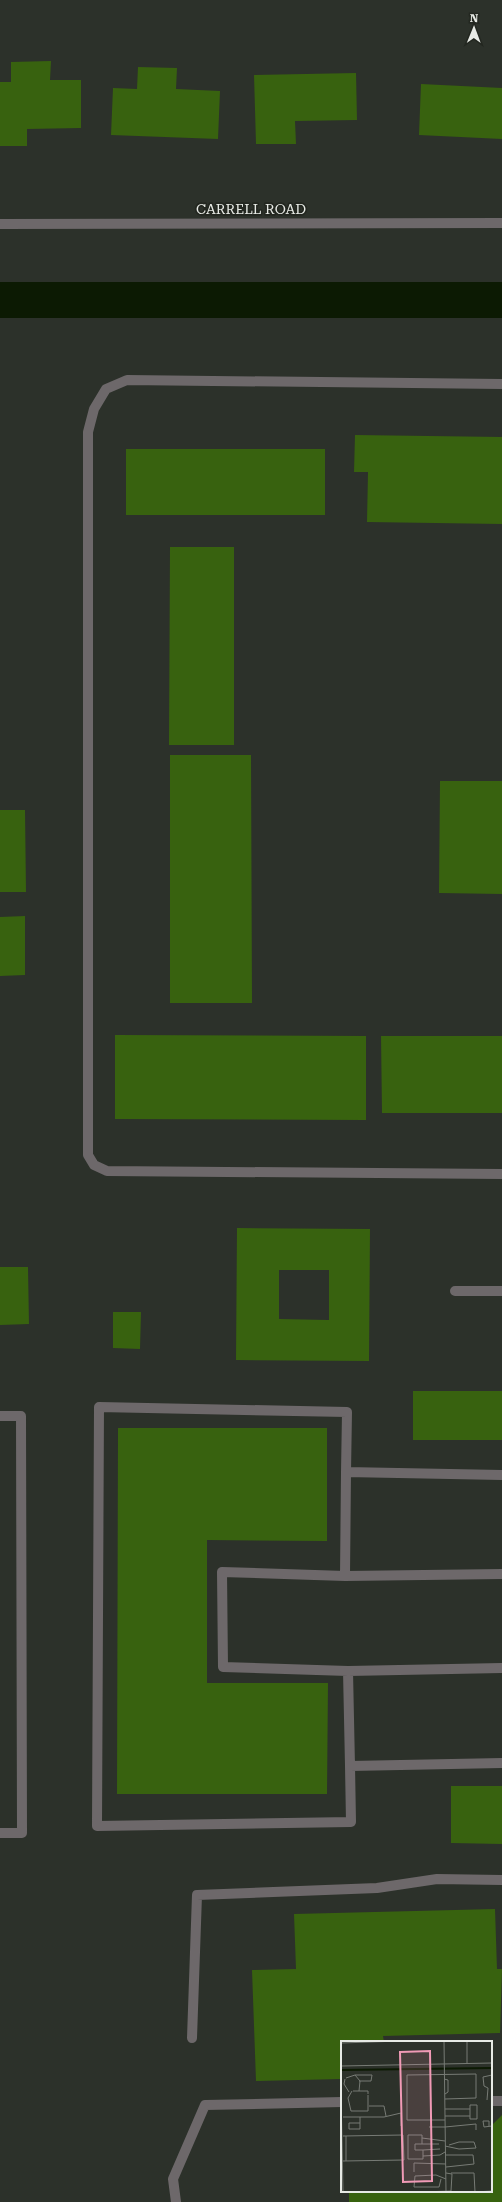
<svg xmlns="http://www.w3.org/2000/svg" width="502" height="2202" viewBox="0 0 502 2202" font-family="'Roboto Serif',serif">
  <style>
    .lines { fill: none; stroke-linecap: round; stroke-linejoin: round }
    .canal { stroke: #0c1a03; stroke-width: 36 }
    .building { fill: #38620f; fill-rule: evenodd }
    .service { stroke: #6d686a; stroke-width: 10 }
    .minor { stroke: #6d686a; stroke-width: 10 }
    .tertiary { stroke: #6d686a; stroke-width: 10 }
    .labels { text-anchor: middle; stroke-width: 3.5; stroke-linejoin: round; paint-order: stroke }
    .street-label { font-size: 14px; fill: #e7eae5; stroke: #232720 }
    .inset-river { fill: none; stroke: #0c1a03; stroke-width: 2 }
    .inset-road { fill: none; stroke: #777b75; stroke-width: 1 }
    .view { fill: #f09ab6; fill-opacity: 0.15; stroke: #f09ab6; stroke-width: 2 }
    .inset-edge { fill: none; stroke: #e7eae5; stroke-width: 2 }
  </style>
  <rect width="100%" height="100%" fill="#2c312a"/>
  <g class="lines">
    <path class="canal" d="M 0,300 L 502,300"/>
  </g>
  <path class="building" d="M 51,61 L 50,80 L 81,80 L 81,128 L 27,129 L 27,146 L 0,146 L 0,82 L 11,82 L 11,62 Z
    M 138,67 L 177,68 L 176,89 L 220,91 L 218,139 L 111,135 L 113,88 L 137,89 Z
    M 356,73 L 357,120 L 295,121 L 296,144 L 256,144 L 254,75 Z
    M 421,84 L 502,88 L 502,139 L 419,135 Z
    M 355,435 L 502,437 L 502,524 L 367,522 L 368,472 L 354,472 Z
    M 126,449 L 325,449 L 325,515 L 126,515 Z
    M 170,547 L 234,547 L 234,745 L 169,745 Z
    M 170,755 L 251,755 L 252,1003 L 170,1003 Z
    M 440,781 L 502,781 L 502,894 L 439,893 Z
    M 0,810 L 25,810 L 26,892 L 0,892 Z
    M 25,916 L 25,975 L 0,976 L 0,917 Z
    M 115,1035 L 366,1036 L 366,1120 L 115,1119 Z
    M 381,1036 L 502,1036 L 502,1113 L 382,1113 Z
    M 237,1228 L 370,1229 L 369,1361 L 236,1360 ZM 279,1270 L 329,1270 L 329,1320 L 279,1319 Z
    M 0,1267 L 28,1267 L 29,1324 L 0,1325 Z
    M 113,1312 L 141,1312 L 140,1349 L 113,1348 Z
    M 413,1391 L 502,1391 L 502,1440 L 413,1440 Z
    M 118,1428 L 327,1428 L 327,1541 L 207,1540 L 207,1683 L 328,1683 L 327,1794 L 117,1794 Z
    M 451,1786 L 502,1786 L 502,1844 L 451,1843 Z
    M 495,1909 L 497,1969 L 502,1969 L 500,2033 L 383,2036 L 384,2042 L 342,2042 L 342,2079 L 256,2081 L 252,1970 L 296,1969 L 294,1914 Z
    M 502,2115 L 502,2202 L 349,2202 L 349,2191 L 491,2191 L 491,2126 Z"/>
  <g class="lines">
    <path class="service" d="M 455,1291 L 502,1291
      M 0,1416 L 21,1416 L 22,1833 L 0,1833
      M 346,1472 L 347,1412 L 99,1407 L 97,1826 L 351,1822 L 350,1766
      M 502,1475 L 346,1472 L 345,1576 L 222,1572 L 223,1667 L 348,1671 L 350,1766 L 502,1763
      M 345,1576 L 502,1574
      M 348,1671 L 502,1668
      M 192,2038 L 197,1895 L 377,1888 L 437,1879 L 502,1880
      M 491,2101 L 502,2101
      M 176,2202 L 173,2179 L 205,2105 L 342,2102"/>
    <path class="minor" d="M 502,384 L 127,380 L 106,389 L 94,409 L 88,432 L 88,1155 L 94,1165 L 107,1171 L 502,1174"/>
    <path class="tertiary" d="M 0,224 L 502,223"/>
  </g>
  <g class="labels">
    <g class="street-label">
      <text x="251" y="214">CARRELL ROAD</text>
    </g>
  </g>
  <g transform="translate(341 2041)">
    <rect width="151" height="151" fill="#2c312a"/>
    <path class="inset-river" d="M 0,29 L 151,27"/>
    <path class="inset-road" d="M 103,0 L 105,151M 126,0 L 126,22M 0,2 L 59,0M 0,25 L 151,22M 14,34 L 31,34 L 30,40 L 18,40M 5,37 L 14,34 L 19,40 L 18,50M 4,38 L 3,43 L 8,51M 103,38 L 107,39 L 107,51 L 104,53M 11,50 L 7,57 L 10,70 L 27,70 L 27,54M 12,50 L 27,50 L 27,53M 0,51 L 2,151M 104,58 L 135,57 L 135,33 L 66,34 L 66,79 L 104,79M 146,59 L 147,47 L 143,45 L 142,36 L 151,34M 129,64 L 136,64 L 136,78 L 129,78 ZM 28,65 L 43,65 L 45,75M 104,68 L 129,68M 104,75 L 129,75M 2,76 L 43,76 L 60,72 L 60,85M 19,76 L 19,88 L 8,88 L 8,82 L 19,82M 148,85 L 148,80 L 142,80 L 143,86 L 151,85M 88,86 L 104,86M 104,86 L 135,83 L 135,89M 2,95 L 62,94 L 63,119 L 2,120M 5,95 L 5,120M 81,97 L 81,94 L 67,94 L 67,118 L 82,118 L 82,115M 104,100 L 81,97 L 81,103 L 74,103 L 74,109 L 82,109 L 82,115 L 99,114 L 104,111M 81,103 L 98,103M 104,105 L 118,108 L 135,107 L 133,101 L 118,101 L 108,104M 82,109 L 99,108M 105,114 L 132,114 L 133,123 L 105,126M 73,131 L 73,122 L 105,123M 110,132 L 133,132 L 134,151 L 151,150M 100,138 L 98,146 L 73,146 L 74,135 L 95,134 L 105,138M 80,151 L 110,150 L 111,133 L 105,132"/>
    <path class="view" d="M 89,10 L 91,140 L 62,141 L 59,11 Z"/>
    <rect width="151" height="151" class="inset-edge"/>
  </g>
  <g transform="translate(474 28) rotate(1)" stroke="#232720" stroke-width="3" paint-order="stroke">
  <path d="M0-3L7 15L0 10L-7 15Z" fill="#e7eae5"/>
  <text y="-6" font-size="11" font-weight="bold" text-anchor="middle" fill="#e7eae5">N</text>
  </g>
</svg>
